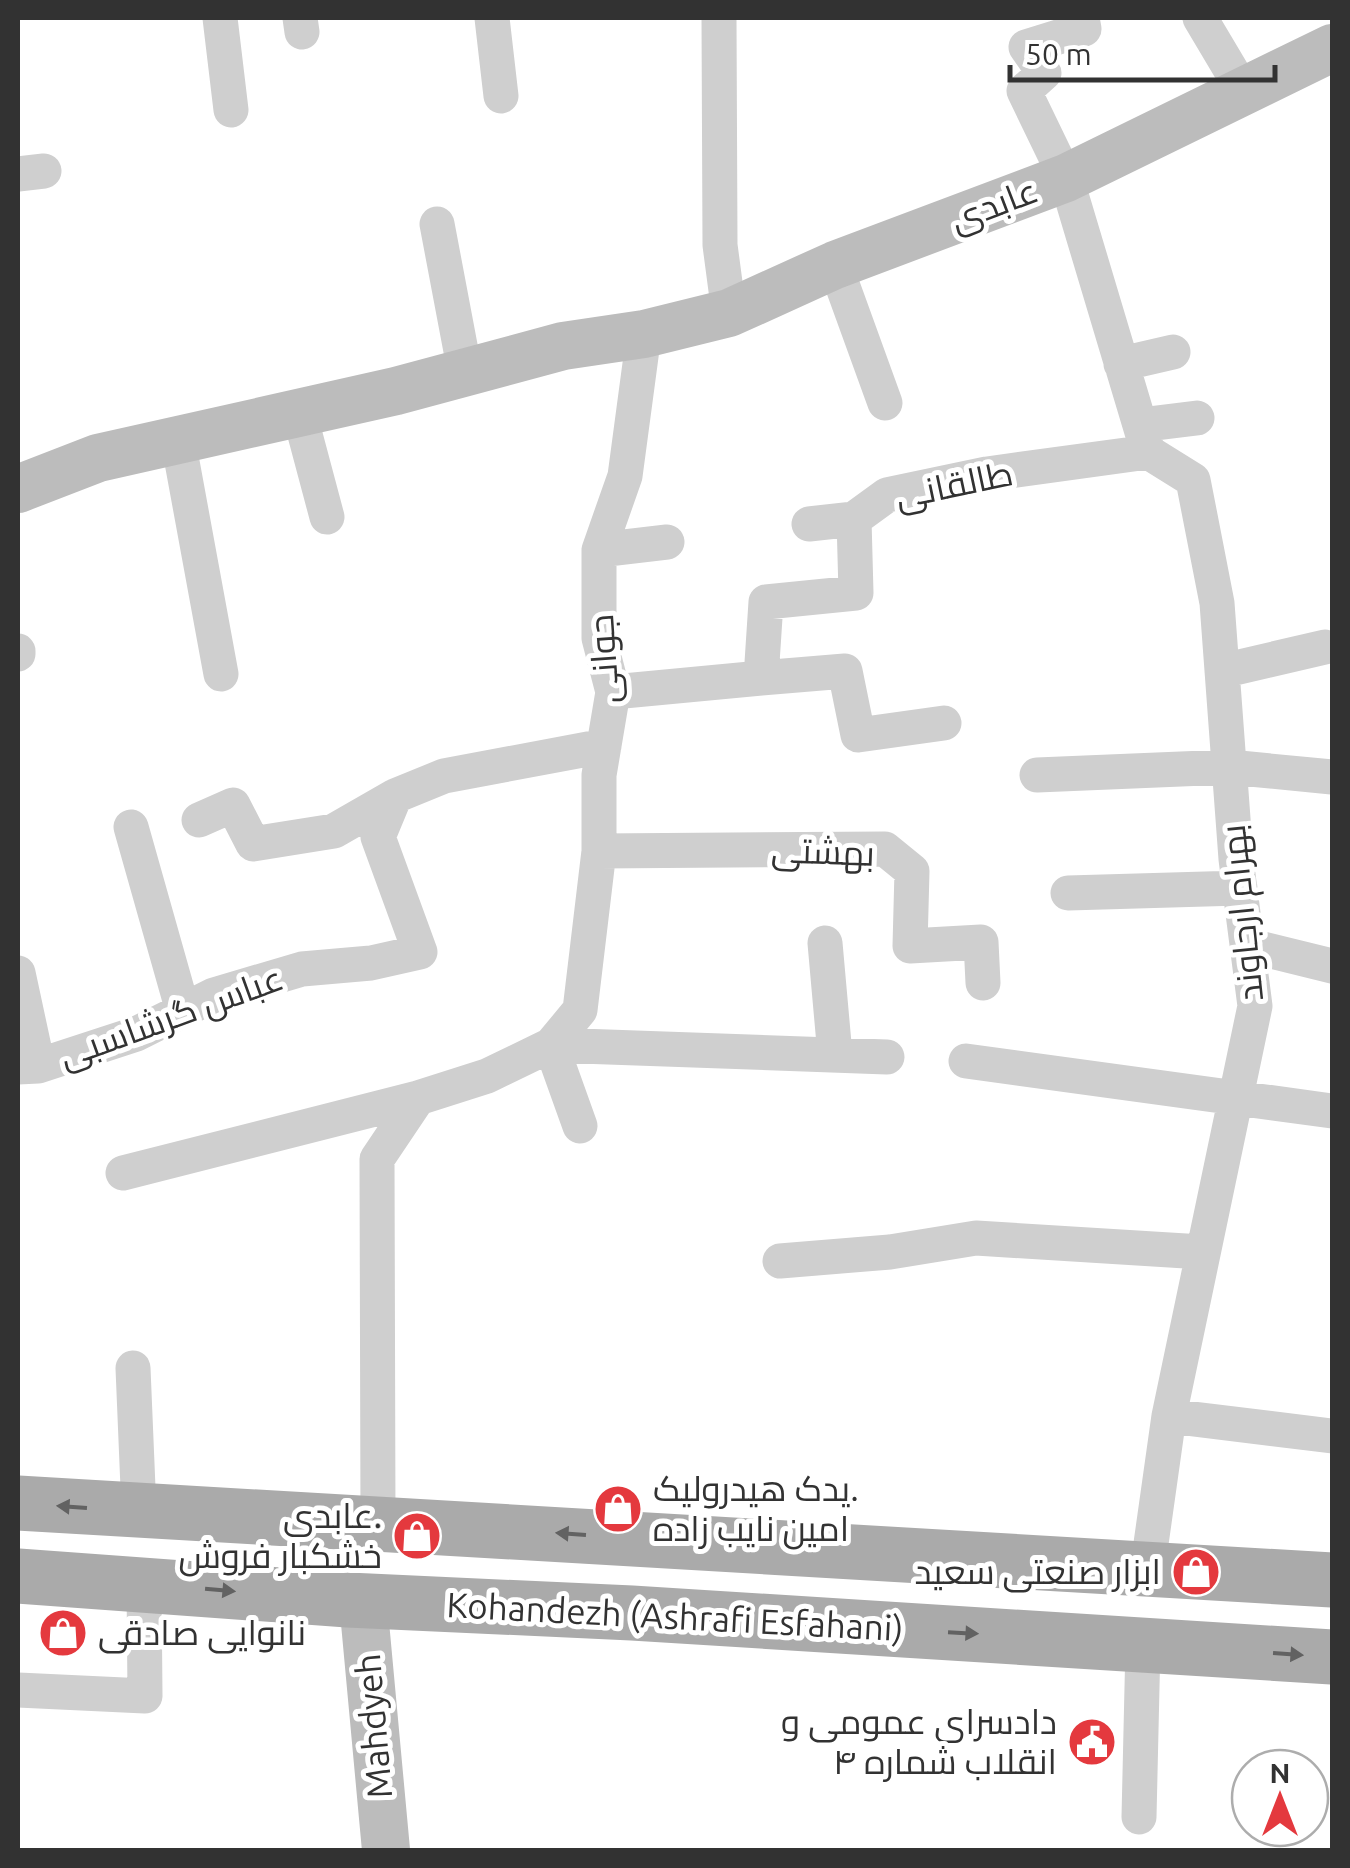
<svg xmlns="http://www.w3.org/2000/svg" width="1350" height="1868" viewBox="0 0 1350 1868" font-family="Ubuntu,Cairo,sans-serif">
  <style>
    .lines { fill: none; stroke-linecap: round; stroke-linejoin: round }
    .street { stroke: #cfcfcf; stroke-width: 35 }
    .secondary { stroke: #bcbcbc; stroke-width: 48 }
    .primary { stroke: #aaa; stroke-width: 55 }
    .oneway { fill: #626262 }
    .labels { text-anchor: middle; stroke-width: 10; stroke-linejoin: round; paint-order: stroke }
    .street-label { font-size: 35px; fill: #323232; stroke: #fff }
    .poi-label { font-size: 35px; fill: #323232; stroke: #fff; text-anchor: end }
  </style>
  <rect width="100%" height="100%" fill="#fff"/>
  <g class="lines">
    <path class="street" d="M 220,18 L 231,110
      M 300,18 L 302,32
      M 492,18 L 501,96
      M 719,18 L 720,245 L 729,313
      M 1082,18 L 1084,29 L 1026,47 L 1044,73 L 1024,91 L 1066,178 L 1148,452
      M 1200,18 L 1244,92
      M 18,174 L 44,171
      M 437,224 L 465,372
      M 835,265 L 885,403
      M 1121,364 L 1173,352
      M 299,412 L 327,517
      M 1140,425 L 1197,418
      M 178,440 L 221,674
      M 809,524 L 854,519
      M 599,550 L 667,542
      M 18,651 L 18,654
      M 1222,671 L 1325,647
      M 761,678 L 845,671 L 858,735 L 944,723
      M 613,692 L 761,678 L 766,602 L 856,593 L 854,519 L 887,495 L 987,474 L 1148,452
      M 1037,775 L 1229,767 L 1332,777
      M 199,820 L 233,805 L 253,844 L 334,831 L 395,796
      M 131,827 L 183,1011
      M 599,851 L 885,849 L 912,871 L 910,946 L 981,942 L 983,983
      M 1068,893 L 1240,888
      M 825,943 L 835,1055
      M 1247,945 L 1332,966
      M 18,973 L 38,1066
      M 966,1061 L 1332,1111
      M 18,1067 L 38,1066 L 136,1034 L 214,995 L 302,969 L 371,963 L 420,952 L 378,837 L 395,796 L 444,776 L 604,746
      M 580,1126 L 551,1045 L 887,1057
      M 123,1173 L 418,1098
      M 780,1261 L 890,1252 L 976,1238 L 1202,1252
      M 133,1368 L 139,1512
      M 1169,1416 L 1332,1436
      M 378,1521 L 377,1159 L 418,1098 L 487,1076 L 551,1045 L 580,1010 L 599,851 L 599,775 L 613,692 L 599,638 L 599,550 L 625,476 L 644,334
      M 1147,1572 L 1169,1416 L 1255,1006 L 1236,859 L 1217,603 L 1193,480 L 1148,452
      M 18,1690 L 145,1696 L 144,1584
      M 1139,1817 L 1143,1644"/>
    <path class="secondary" d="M 18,489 L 98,458 L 396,391 L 563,346 L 644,334 L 729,313 L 835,265 L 1066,178 L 1332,48
      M 363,1601 L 386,1850"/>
    <path class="primary" d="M 18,1503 L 1332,1580
      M 18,1576 L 348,1600 L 632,1613 L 1332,1657"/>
  </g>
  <defs><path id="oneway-solid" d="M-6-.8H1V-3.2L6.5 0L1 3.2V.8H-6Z" transform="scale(2.5)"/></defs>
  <g class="oneway">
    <use href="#oneway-solid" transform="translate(72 1507) rotate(-176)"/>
    <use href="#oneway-solid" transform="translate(571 1534) rotate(-176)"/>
    <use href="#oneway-solid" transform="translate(220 1590) rotate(5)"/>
    <use href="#oneway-solid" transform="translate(963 1633) rotate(3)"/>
    <use href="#oneway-solid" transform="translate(1288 1654) rotate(4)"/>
  </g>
  <defs>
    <g id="shop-disc" transform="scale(2.5)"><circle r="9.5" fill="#e4393e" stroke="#fff"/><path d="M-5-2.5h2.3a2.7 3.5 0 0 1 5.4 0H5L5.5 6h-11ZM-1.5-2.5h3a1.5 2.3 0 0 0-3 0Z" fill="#fff"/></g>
    <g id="civic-disc" transform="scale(2.5)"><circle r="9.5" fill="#e4393e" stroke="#fff"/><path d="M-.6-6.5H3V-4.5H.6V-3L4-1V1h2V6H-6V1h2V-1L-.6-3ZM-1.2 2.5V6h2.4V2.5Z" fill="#fff"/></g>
  </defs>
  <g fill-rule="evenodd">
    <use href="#shop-disc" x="618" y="1509"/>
    <use href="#shop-disc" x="417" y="1536"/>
    <use href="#shop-disc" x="1196" y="1572"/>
    <use href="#shop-disc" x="63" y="1633"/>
    <use href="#civic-disc" x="1092" y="1742"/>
  </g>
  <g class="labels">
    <g class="street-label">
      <text transform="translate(994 205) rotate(-21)" y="12">عابدی</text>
      <text transform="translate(954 485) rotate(-12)" y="12">طالقانی</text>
      <text transform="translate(604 659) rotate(-94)" y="12">جوانی</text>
      <text transform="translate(823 852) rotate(2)" y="12">بهشتی</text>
      <text transform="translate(1242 913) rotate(-96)" y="12">بهرام ارجاوند</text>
      <text transform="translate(171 1017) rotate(-20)" y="12">عباس گرشاسبی</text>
      <text transform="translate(675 1617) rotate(3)" y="12">Kohandezh (Ashrafi Esfahani)</text>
      <text transform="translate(374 1726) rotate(-95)" y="12">Mahdyeh</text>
    </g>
    <g class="poi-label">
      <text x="653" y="1501" text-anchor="start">یدک هیدرولیک.<tspan x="653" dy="40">امین نایب زاده</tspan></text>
      <text x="382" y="1528">عابدی.<tspan x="382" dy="40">خشکبار فروش</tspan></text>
      <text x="1161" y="1584">ابزار صنعتی سعید</text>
      <text x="98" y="1645" text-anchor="start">نانوایی صادقی</text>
      <text x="1057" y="1734">دادسرای عمومی و<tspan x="1057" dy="40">انقلاب شماره ۴</tspan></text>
    </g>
  </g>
  <rect width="1350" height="1868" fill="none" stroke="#323232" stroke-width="40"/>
  <g transform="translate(1280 1798)"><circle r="48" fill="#ffffff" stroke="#adadad" stroke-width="2.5"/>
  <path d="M0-8L18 38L0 25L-18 38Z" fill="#e4393e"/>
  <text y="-15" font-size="28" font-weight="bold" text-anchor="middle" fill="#323232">N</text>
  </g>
  <path d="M1010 65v15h265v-15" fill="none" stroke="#323232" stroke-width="5"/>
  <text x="1025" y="65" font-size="30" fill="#323232" stroke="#ffffff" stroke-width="8" paint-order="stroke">50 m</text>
</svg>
